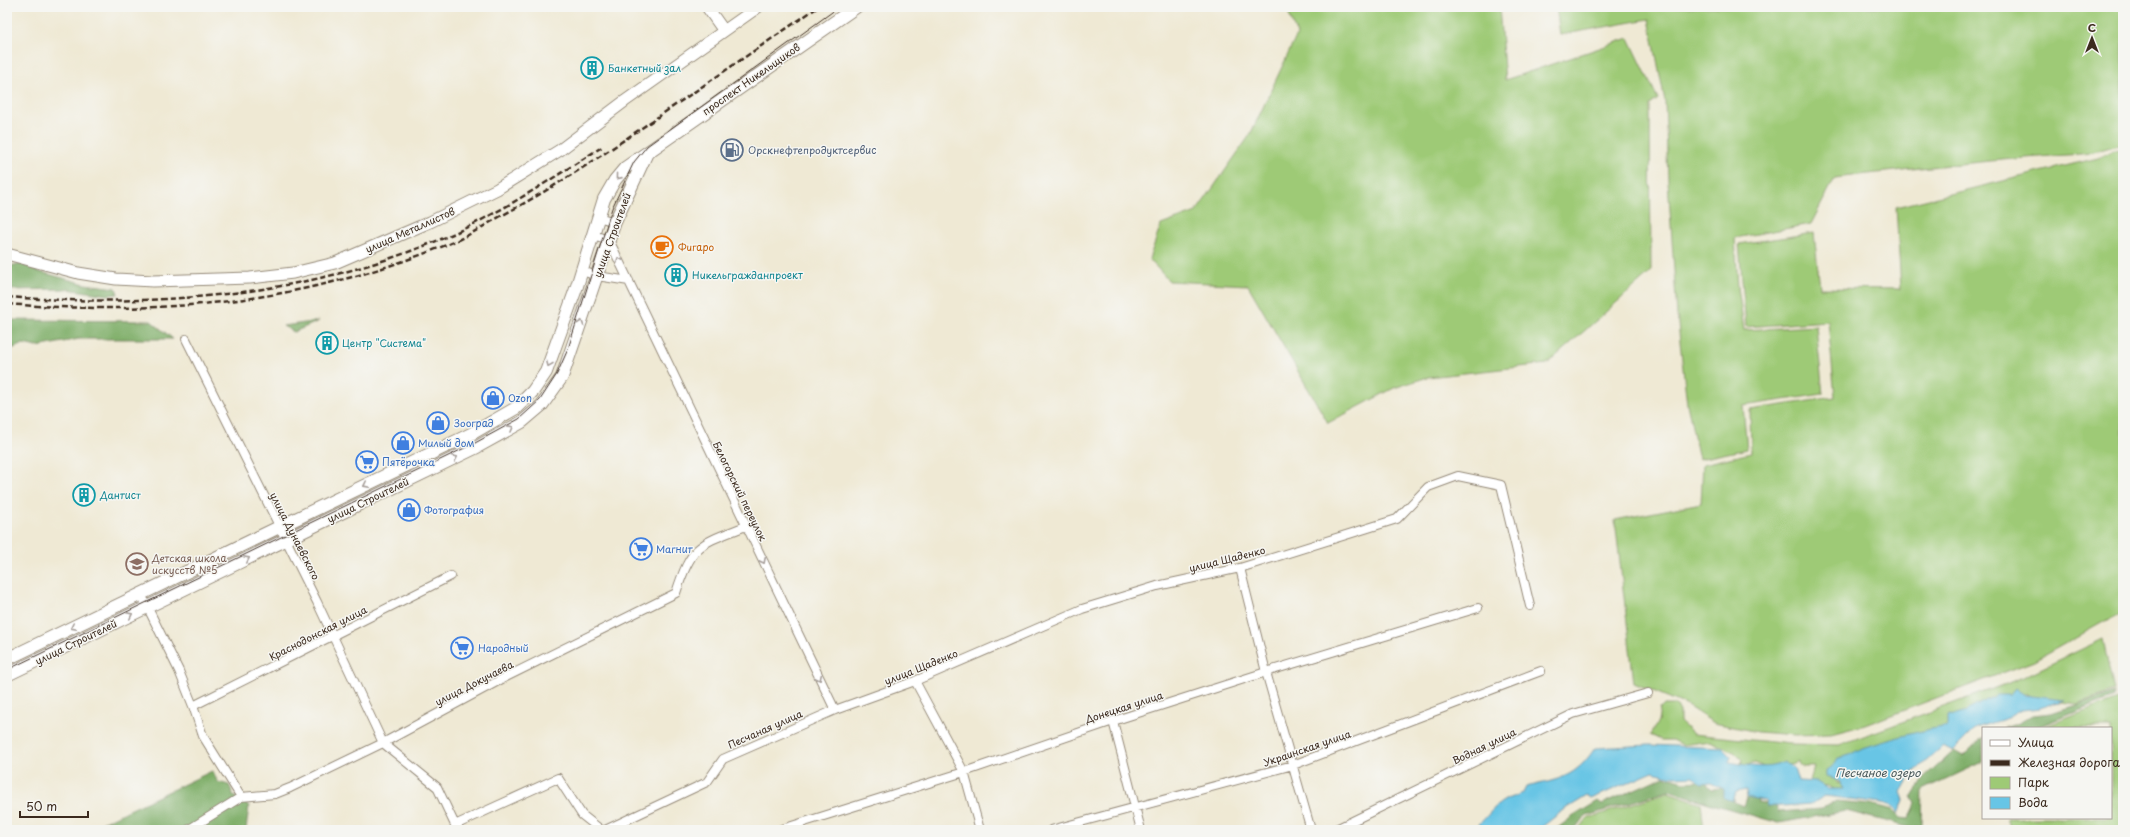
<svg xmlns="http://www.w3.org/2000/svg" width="2130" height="837" viewBox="0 0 2130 837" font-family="'Playpen Sans',sans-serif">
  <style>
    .green { fill: #9eca76; stroke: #6c7a4a }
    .forest { fill: #7eae67; stroke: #5c6c42 }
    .water { fill: #67c5e5; stroke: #517882 }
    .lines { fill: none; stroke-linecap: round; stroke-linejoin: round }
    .street-casing { stroke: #958a79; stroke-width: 10 }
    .secondary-casing { stroke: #958a79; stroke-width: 13 }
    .primary-casing { stroke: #958a79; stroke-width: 14 }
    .street { stroke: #fff; stroke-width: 8 }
    .secondary { stroke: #fff; stroke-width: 11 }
    .primary { stroke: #fff; stroke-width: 12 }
    .tram { stroke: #3b2a1e; stroke-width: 1 }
    .rail { stroke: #3b2a1e; stroke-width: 2.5; stroke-dasharray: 6 3; stroke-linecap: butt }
    .oneway { stroke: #a79f9a }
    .labels { text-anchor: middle; stroke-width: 3; stroke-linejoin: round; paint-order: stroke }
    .culture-label { font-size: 10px; fill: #0d838f; stroke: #f6f6f2; text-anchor: start }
    .street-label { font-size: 10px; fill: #3b2a1e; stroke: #f6f6f2 }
    .service-label { font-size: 10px; fill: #4e5e75; stroke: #f6f6f2; text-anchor: start }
    .food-label { font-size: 10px; fill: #c56008; stroke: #f6f6f2; text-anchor: start }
    .shop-label { font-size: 10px; fill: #366cbe; stroke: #f6f6f2; text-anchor: start }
    .education-label { font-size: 10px; fill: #785e54; stroke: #f6f6f2; text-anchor: start }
    .water-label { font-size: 11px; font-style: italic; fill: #48585a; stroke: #f6f6f2 }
  </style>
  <rect width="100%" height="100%" fill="#f6f6f2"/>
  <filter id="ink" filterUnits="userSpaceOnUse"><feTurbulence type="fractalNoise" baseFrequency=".025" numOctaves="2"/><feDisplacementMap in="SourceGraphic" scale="8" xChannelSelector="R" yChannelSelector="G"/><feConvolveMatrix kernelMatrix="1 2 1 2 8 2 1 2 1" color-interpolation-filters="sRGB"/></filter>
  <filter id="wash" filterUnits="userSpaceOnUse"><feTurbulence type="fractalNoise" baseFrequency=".012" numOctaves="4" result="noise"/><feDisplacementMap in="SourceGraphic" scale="16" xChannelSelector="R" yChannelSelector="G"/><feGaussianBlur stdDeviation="0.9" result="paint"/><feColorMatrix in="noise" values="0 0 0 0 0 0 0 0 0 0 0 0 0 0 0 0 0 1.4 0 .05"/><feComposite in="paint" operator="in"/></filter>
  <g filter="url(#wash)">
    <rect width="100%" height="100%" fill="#efe9d4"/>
    <path class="green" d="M 1286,7 L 1499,7 L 1505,80 L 1629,38 L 1658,99 L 1650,105 L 1651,272 L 1547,364 L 1428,377 L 1394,388 L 1328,423 L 1248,285 L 1169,281 L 1149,259 L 1161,225 L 1196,212 L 1250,135 L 1297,35 Z
      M 1556,7 L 2123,7 L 2123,145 C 2109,145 2096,153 2082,154 C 1999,159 1917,168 1835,178 L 1811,224 L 1735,238 L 1738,287 L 1744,330 L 1816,326 L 1823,394 L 1743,406 L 1747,449 L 1699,459 L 1687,404 L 1677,315 L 1668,181 L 1665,101 L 1649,19 L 1560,35 Z
      M 2113,150 L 2123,151 L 2123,611 L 2034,661 L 1865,725 L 1831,734 L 1795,735 L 1758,732 L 1714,723 L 1684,704 L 1634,683 L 1615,520 L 1701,503 L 1703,464 L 1751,453 L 1750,410 L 1835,397 L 1828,321 L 1746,327 L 1739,244 L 1814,233 L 1820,288 L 1901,289 L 1896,207 L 2098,158 Z
      M 2103,639 L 2114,691 L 2077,704 L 2035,699 L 2025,693 L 2020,699 L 1958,730 L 1836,775 L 1836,782 L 1849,786 L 1839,793 L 1828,786 L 1809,785 L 1814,767 L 1802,767 L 1798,761 L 1783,768 L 1768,769 L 1755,763 L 1740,767 L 1742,760 L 1734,752 L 1710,741 L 1682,745 L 1672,740 L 1661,740 L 1650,735 L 1658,722 L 1660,709 L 1664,705 L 1675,705 L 1680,711 L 1680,722 L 1693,734 L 1791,744 L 1839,745 L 2017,680 Z
      M 2123,697 L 2123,830 L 2013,830 L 2007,818 L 2111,818 L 2111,728 L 2041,728 Z
      M 1668,792 L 1701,803 L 1704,830 L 1576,830 L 1589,818 Z"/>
    <path class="forest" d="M 22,264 L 37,271 L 85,284 L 116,288 L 118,294 L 108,295 L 67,289 L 7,290 L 7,266 Z
      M 7,320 L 151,321 L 173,339 L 79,339 L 37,347 L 23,344 L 7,351 Z
      M 319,321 L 294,332 L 283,326 Z
      M 2114,693 L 2114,697 L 2035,728 L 2004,728 L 2019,723 L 2033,715 L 2051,713 Z
      M 1983,737 L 1983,762 L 1923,790 L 1922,825 L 1911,828 L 1846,811 L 1779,823 L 1712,804 L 1669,790 L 1587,816 L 1572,830 L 1555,830 L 1572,817 L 1598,801 L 1602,804 L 1664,776 L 1684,782 L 1703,781 L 1712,789 L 1722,788 L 1734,793 L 1734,802 L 1744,806 L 1747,797 L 1756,795 L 1758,802 L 1776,806 L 1778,812 L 1822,809 L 1836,801 L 1871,804 L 1893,810 L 1900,818 L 1909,819 L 1916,804 L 1912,796 L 1922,780 L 1954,751 L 1963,756 Z
      M 212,771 L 218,782 L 229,785 L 234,796 L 249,806 L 246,830 L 87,830 Z"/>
    <path class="water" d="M 2015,689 L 2024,695 L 2064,700 L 2040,708 L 2022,710 L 2008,718 L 1976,728 L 1953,751 L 1943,746 L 1911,775 L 1901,792 L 1904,800 L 1898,814 L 1894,807 L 1883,803 L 1825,796 L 1811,804 L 1767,807 L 1765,801 L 1747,797 L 1746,790 L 1736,792 L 1733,801 L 1724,798 L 1724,789 L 1711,783 L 1701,784 L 1693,776 L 1674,777 L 1653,772 L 1591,799 L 1587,796 L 1561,812 L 1538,830 L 1472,830 C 1485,821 1492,807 1505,800 C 1510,797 1517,796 1523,793 L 1526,787 C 1560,779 1575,778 1595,748 L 1649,745 L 1723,748 L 1731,756 L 1729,762 C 1748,765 1766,771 1784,762 L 1794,768 L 1798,781 L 1817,782 L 1828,789 L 1844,789 L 1839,781 L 1826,777 L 1826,771 L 1834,765 L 1838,758 C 1850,757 1855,750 1866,747 C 1893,738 1919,731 1947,726 L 1947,717 L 1966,711 L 1996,695 L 2010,695 Z"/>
  </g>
  <g filter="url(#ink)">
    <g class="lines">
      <g class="street-casing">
        <path id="street" d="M 598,217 L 615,222
          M 593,235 L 609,240 L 835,710
          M 582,271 L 597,276 L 629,281
          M 186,339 L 317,602 L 383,743 L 437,787 L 455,825 L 558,778 L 582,815 L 601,830
          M 1240,568 L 1266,672 L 1311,830
          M 141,594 L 179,671 L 193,706 L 203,736 L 241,797
          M 915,681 L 964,772 L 980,830
          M 193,706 L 451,576
          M 1113,721 L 1141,830
          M 188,830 L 241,797 L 275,794 L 290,788 L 383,743 L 502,679 L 676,593 C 692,543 700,544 746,526
          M 605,830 L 707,782 L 723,759 L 835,710 L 915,681 L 1082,609 L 1157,586 L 1240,568 L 1397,519 L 1428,487 L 1458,476 L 1501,485 L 1530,606
          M 779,830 L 964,772 L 1113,721 L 1266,672 L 1478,608
          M 1051,830 L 1293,765 L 1541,671
          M 1334,830 L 1573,714 L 1648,693"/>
      </g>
      <g class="secondary-casing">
        <path id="secondary" d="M 707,7 L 724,31
          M 7,254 L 78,273 L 116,279 L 153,281 L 250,278 L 293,273 L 335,263 L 430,222 L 497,189 L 560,150 L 625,101 L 758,7"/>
      </g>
      <g class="primary-casing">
        <path id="primary" d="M 7,659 L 471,434 L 516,408 L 533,391 L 546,372 L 577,286 L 604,199 L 615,180 L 625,168 L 856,7
          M 7,675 L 477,447 L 522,422 L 542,405 L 562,377 L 615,222 L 646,155"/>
      </g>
      <use href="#street" class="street"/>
      <use href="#secondary" class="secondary"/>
      <use href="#primary" class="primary"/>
      <path class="tram" d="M 7,670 L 475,443 L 519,419 L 540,400 L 557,374 L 568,349 L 612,208 L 634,162 L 647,146 L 839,7"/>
      <path class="rail" d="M 7,297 C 150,307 295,298 429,244 C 491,220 546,182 602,147
        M 7,304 C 166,316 310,303 458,240 C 473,233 487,224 501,216 C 546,192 588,165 630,136 C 693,93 755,50 818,7"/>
    </g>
    <defs><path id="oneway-chevron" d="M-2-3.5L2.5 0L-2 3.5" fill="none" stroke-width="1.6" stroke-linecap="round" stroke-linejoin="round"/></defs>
    <g class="oneway">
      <use href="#oneway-chevron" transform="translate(618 177) rotate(129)"/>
      <use href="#oneway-chevron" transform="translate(619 260) rotate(-116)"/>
      <use href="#oneway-chevron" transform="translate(581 323) rotate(-71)"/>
      <use href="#oneway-chevron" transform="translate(549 364) rotate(112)"/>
      <use href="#oneway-chevron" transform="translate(511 428) rotate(-29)"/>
      <use href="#oneway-chevron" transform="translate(455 458) rotate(-26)"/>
      <use href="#oneway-chevron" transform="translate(366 485) rotate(154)"/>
      <use href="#oneway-chevron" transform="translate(247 559) rotate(-26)"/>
      <use href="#oneway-chevron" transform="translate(763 561) rotate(64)"/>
      <use href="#oneway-chevron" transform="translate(130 615) rotate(-26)"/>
      <use href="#oneway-chevron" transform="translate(73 627) rotate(154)"/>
      <use href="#oneway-chevron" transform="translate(819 678) rotate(64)"/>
    </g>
  </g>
  <defs>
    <g id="building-ring" transform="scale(1.15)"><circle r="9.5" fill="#f6f6f2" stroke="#0f9aa8" stroke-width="1.5"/><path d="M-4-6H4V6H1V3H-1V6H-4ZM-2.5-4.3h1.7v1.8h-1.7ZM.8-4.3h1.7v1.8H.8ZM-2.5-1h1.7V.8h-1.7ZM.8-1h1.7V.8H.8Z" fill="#0f9aa8"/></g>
    <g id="fuel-ring" transform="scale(1.15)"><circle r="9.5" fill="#f6f6f2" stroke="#5c6f8a" stroke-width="1.5"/><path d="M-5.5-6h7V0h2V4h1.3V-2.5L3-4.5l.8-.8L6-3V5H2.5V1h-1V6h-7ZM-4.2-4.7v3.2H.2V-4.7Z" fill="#5c6f8a"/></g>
    <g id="cafe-ring" transform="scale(1.15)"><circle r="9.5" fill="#f6f6f2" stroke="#e8710a" stroke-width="1.5"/><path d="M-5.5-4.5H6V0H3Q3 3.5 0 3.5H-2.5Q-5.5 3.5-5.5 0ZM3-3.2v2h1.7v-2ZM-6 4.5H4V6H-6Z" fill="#e8710a"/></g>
    <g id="shop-ring" transform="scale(1.15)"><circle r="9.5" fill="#f6f6f2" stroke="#3f7fe0" stroke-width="1.5"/><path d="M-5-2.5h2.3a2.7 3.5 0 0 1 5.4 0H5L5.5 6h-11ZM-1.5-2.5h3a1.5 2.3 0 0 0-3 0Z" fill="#3f7fe0"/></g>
    <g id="supermarket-ring" transform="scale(1.15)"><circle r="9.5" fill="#f6f6f2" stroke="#3f7fe0" stroke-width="1.5"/><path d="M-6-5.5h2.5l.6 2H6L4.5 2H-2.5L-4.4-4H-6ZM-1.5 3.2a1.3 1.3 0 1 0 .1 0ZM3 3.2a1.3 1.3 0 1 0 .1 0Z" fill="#3f7fe0"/></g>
    <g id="school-ring" transform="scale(1.15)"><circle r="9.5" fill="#f6f6f2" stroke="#8d6e63" stroke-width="1.5"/><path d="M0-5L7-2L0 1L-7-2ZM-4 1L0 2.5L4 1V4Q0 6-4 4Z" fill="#8d6e63"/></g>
  </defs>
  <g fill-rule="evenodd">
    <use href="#building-ring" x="592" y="68"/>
    <use href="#fuel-ring" x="732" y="150"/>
    <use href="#cafe-ring" x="662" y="247"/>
    <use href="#building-ring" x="676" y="275"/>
    <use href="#building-ring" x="327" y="343"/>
    <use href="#shop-ring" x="493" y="398"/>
    <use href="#shop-ring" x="438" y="423"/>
    <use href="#shop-ring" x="403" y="443"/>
    <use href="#supermarket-ring" x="367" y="462"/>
    <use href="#building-ring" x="84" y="495"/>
    <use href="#shop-ring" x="409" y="510"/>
    <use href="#supermarket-ring" x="641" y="549"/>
    <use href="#school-ring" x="137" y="564"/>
    <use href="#supermarket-ring" x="462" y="648"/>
  </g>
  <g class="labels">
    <g class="culture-label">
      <text x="608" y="72">Банкетный зал</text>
      <text x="692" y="279">Никельгражданпроект</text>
      <text x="342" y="347">Центр "Система"</text>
      <text x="100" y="499">Дантист</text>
    </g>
    <g class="street-label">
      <text transform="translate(751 79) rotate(-35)" y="4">проспект Никельщиков</text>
      <text transform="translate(410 230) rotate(-24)" y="4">улица Металлистов</text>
      <text transform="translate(612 235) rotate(-70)" y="4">улица Строителей</text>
      <text transform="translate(740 491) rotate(64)" y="4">Белогорский переулок</text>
      <text transform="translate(368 500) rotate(-26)" y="4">улица Строителей</text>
      <text transform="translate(295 536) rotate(63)" y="4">улица Дунаевского</text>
      <text transform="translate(1227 559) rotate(-14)" y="4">улица Щаденко</text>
      <text transform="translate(318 633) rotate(-27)" y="4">Краснодонская улица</text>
      <text transform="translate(76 642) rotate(-26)" y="4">улица Строителей</text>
      <text transform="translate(921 667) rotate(-22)" y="4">улица Щаденко</text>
      <text transform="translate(474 683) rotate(-27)" y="4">улица Докучаева</text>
      <text transform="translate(1124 707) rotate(-18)" y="4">Донецкая улица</text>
      <text transform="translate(765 729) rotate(-24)" y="4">Песчаная улица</text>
      <text transform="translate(1484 746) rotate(-26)" y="4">Водная улица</text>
      <text transform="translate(1307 748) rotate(-19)" y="4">Украинская улица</text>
    </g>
    <g class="service-label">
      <text x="748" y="154">Орскнефтепродуктсервис</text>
    </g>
    <g class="food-label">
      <text x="678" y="251">Фигаро</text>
    </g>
    <g class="shop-label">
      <text x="508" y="402">Ozon</text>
      <text x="454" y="427">Зооград</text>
      <text x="418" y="447">Милый дом</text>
      <text x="382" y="466">Пятёрочка</text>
      <text x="424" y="514">Фотография</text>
      <text x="656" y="553">Магнит</text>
      <text x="478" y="652">Народный</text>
    </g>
    <g class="education-label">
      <text x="152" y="562">Детская школа<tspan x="152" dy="12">искусств №5</tspan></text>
    </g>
    <g class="water-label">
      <text x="1878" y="777">Песчаное озеро</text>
    </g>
  </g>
  <rect width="2130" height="837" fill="none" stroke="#f6f6f2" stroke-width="24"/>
  <rect x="1982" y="727" width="130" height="92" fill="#f6f6f2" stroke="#aba49d"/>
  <rect x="1990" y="740" width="20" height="6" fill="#ffffff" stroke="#aba49d"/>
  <text x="2018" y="747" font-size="12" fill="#3b2a1e">Улица</text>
  <rect x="1990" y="760" width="20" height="6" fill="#3b2a1e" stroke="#aba49d"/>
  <text x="2018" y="767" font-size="12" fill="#3b2a1e">Железная дорога</text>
  <rect x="1990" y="777" width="20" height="12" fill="#9eca76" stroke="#aba49d"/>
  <text x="2018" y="787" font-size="12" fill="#3b2a1e">Парк</text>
  <rect x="1990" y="797" width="20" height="12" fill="#67c5e5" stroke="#aba49d"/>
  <text x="2018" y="807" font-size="12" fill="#3b2a1e">Вода</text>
  <g transform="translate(2092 38)" stroke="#f6f6f2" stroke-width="3" paint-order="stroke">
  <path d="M0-3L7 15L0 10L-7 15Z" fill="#3b2a1e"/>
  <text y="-6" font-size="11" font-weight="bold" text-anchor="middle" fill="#3b2a1e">С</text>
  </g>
  <path d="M20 811v6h68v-6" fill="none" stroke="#3b2a1e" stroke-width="2"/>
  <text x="26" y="811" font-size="12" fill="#3b2a1e" stroke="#f6f6f2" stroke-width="3" paint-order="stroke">50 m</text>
</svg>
